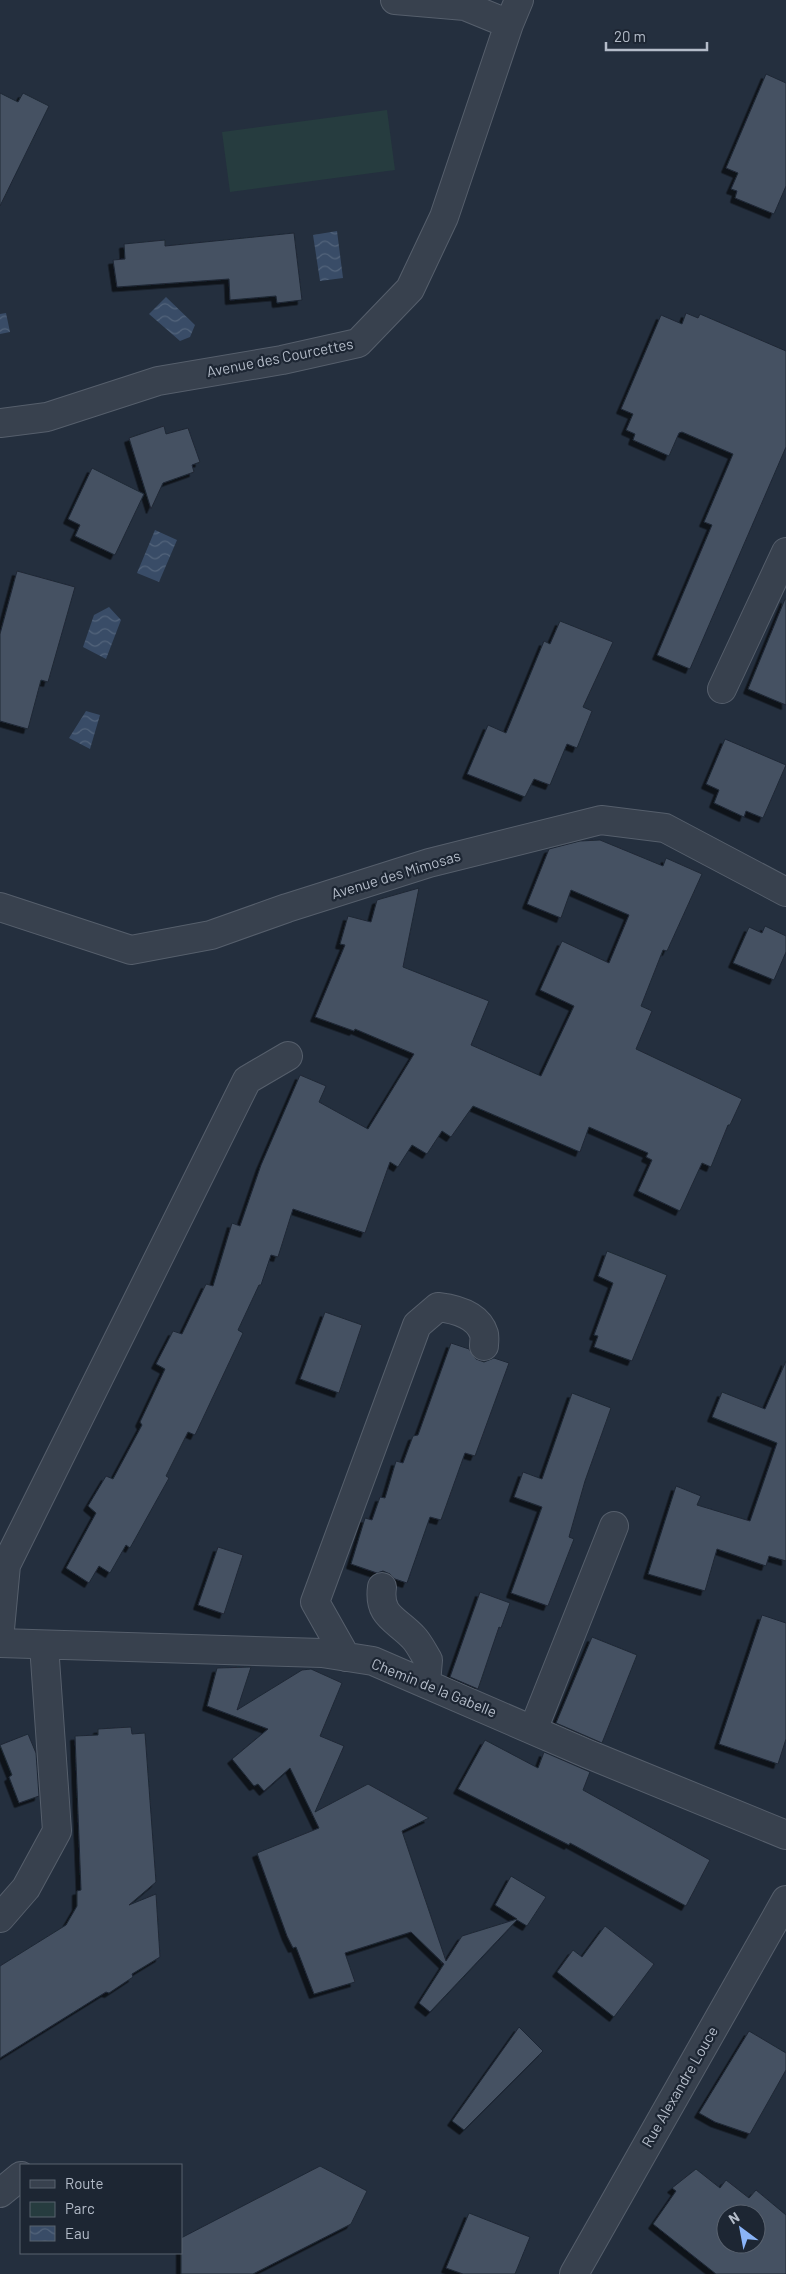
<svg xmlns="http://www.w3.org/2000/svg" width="786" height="2274" viewBox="0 0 786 2274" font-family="Barlow,sans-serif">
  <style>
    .green { fill: #263c3f }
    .water { fill: url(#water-waves) }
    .building { fill: #455162; stroke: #1f2835; fill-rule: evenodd; filter: url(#shadow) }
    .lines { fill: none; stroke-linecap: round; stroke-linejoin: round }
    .minor-casing { stroke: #565f6c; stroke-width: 30 }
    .minor { stroke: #38414e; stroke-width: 28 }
    .labels { text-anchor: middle; stroke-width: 4.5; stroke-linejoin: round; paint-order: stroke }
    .street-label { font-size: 15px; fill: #b4bcc9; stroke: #1d2633 }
  </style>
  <defs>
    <pattern id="water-waves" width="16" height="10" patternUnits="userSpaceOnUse" patternTransform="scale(1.25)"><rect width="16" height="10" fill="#394c67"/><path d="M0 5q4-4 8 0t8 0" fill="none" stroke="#53647b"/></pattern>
    <filter id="shadow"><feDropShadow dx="-4.5" dy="4.5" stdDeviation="0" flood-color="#0009"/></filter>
  </defs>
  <rect width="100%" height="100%" fill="#242f3e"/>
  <path class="green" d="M 387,110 L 395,170 L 230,192 L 222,132 Z"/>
  <path class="water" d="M 337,231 L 343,278 L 320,281 L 313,235 Z
    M 166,297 L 195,325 L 190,337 L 180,341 L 149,314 Z
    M 6,313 L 10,332 L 0,334 L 0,314 Z
    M 155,530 L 177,540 L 159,582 L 137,573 Z
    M 109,607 L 121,620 L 106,659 L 83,647 L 94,615 Z
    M 86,711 L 100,715 L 90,749 L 69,738 Z"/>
  <path class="building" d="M 766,74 L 786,83 L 786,186 L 774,214 L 735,198 L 737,191 L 731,189 L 738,173 L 726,168 Z
    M 0,93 L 18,102 L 23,93 L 49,106 L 0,206 Z
    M 294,233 L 302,300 L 277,303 L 276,296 L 230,300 L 229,279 L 117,287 L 113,260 L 125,259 L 124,244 L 165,240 L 165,246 Z
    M 686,313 L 698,318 L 700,314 L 786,351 L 786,447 L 690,669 L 657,655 L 712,525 L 704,522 L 733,454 L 682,432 L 679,433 L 669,456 L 633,440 L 635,434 L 626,430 L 633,414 L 621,409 L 661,315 L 682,324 Z
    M 164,426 L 166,434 L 188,428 L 200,462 L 192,465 L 194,472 L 163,483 L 151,509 L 129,438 Z
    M 92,468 L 144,494 L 115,555 L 75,536 L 80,525 L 68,519 Z
    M 17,571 L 75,587 L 48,682 L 41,680 L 28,729 L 0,721 L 0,634 Z
    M 785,599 L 786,599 L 786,705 L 748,689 Z
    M 560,621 L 613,642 L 583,707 L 592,711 L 577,748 L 567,744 L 550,785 L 534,779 L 525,797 L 467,774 L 488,725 L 506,733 L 544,641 L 550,644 Z
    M 725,739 L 786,765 L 763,818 L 746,811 L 744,817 L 714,803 L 719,790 L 706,784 Z
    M 600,840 L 663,866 L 666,858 L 702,874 L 667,951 L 663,950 L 641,1006 L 652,1011 L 636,1049 L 742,1099 L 730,1125 L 728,1125 L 711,1167 L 702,1163 L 680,1211 L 638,1191 L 652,1160 L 646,1157 L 648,1153 L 589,1127 L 580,1152 L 473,1106 L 451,1137 L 442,1131 L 427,1154 L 412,1145 L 398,1167 L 390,1162 L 365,1233 L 293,1209 L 278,1257 L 271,1255 L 261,1285 L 259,1285 L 238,1330 L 243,1333 L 195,1435 L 188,1432 L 166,1476 L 169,1478 L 130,1548 L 126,1545 L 110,1573 L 99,1566 L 89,1583 L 66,1568 L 96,1513 L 88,1506 L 106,1476 L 113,1479 L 142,1425 L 140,1422 L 165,1369 L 156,1364 L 173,1331 L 182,1334 L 206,1284 L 213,1286 L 232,1223 L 240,1226 L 261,1165 L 300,1075 L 326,1086 L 319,1102 L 368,1129 L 414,1054 L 355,1029 L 354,1031 L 315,1017 L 345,945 L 340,944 L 348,916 L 371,922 L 377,900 L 419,888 L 403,967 L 489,1001 L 471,1045 L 541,1076 L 574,1006 L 540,990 L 562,941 L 609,963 L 629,915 L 571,890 L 561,918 L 527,904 L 549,849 L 580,841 Z
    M 765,926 L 786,936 L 786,952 L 774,980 L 733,963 L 749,927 L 762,933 Z
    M 607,1251 L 667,1275 L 632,1361 L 594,1347 L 598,1336 L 594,1335 L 613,1283 L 598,1276 Z
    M 325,1312 L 362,1325 L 339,1393 L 300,1379 Z
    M 451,1343 L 469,1349 L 476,1359 L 484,1362 L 494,1358 L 509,1363 L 475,1456 L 465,1453 L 441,1520 L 430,1517 L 407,1583 L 395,1579 L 390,1574 L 383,1571 L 377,1573 L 351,1564 L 365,1518 L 372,1520 L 380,1497 L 385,1498 L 396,1461 L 403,1463 L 413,1436 L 418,1435 Z
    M 786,1361 L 786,1561 L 769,1556 L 766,1566 L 717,1549 L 705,1591 L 648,1574 L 676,1486 L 701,1496 L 697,1505 L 750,1521 L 777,1443 L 712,1417 L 722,1392 L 765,1409 Z
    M 572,1393 L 611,1408 L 585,1481 L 569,1537 L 574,1539 L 548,1606 L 511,1593 L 542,1507 L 514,1497 L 523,1472 L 542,1479 Z
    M 218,1547 L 243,1555 L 224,1614 L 198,1605 Z
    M 480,1592 L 510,1603 L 501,1628 L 499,1627 L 478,1689 L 450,1677 Z
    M 762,1615 L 786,1623 L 786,1739 L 778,1764 L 719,1744 Z
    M 592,1637 L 637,1655 L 602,1743 L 556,1723 Z
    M 251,1667 L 237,1710 L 302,1670 L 311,1669 L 342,1683 L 320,1736 L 344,1746 L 315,1812 L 368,1784 L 429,1818 L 402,1831 L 446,1961 L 462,1936 L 517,1919 L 495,1905 L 511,1876 L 546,1897 L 527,1926 L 517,1920 L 430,2012 L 419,2003 L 444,1964 L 411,1932 L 345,1953 L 355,1982 L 314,1994 L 296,1947 L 293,1948 L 287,1936 L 257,1853 L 319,1828 L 290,1768 L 264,1791 L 258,1784 L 254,1786 L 232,1759 L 268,1729 L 207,1706 L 217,1668 Z
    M 131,1727 L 132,1734 L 145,1733 L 156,1882 L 129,1905 L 156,1894 L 160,1957 L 132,1974 L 133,1977 L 109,1993 L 106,1992 L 0,2058 L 0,1966 L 66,1925 L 77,1906 L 77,1891 L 81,1890 L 75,1736 L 98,1735 L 98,1729 Z
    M 28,1734 L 36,1753 L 39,1796 L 19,1803 L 9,1777 L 12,1775 L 0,1745 Z
    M 485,1740 L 538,1768 L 544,1752 L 590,1772 L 583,1790 L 710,1860 L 686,1906 L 570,1843 L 569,1845 L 458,1789 Z
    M 605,1926 L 654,1964 L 614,2017 L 557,1972 L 573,1950 L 582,1957 Z
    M 519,2027 L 543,2051 L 464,2130 L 452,2121 Z
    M 749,2031 L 786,2053 L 786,2070 L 750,2134 L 715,2122 L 699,2113 Z
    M 320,2166 L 367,2191 L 351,2224 L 253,2274 L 181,2274 L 181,2238 Z
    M 696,2169 L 720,2188 L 726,2180 L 749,2198 L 756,2190 L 786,2215 L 786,2274 L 716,2274 L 653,2224 L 676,2191 L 672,2188 ZM 726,2214 L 756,2214 L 756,2244 L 726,2244 Z
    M 469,2213 L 530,2237 L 515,2274 L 463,2274 L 446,2268 Z"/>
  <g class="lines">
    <g class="minor-casing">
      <path id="minor" d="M 395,0 L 465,6 L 509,24
        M 0,423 L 47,417 L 158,381 L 282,360 L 358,343 L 410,289 L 444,217 L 509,24 L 519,0
        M 722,689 L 786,552
        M 0,907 L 131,950 L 211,935 L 287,908 L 429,863 L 601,820 L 665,828 L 786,892
        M 382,1587 C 378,1616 396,1619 413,1637 C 419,1643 423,1652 428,1660 L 426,1683
        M 0,1629 L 6,1565 L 247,1080 L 288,1056
        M 0,1643 L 322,1653 L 373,1661 L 588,1754 L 786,1835
        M 346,1657 L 315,1602 L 417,1325 L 438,1307 C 455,1309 478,1315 484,1334 C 485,1337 484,1343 484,1346
        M 533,1730 L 614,1526
        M 0,1918 L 26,1888 L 57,1831 L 44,1645
        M 0,2193 L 21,2176
        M 574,2274 L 786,1900"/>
    </g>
    <use href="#minor" class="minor"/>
  </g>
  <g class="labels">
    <g class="street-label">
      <text transform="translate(280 358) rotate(-11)" y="5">Avenue des Courcettes</text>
      <text transform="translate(396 875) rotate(-17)" y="5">Avenue des Mimosas</text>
      <text transform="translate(434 1688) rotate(22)" y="5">Chemin de la Gabelle</text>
      <text transform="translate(680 2087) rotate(-60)" y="5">Rue Alexandre Louce</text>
    </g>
  </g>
  <rect x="20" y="2164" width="162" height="90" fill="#1d2633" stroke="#59626f"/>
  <rect x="30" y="2180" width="25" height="8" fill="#38414e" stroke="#59626f"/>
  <text x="65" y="2189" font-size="15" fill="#b4bcc9">Route</text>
  <rect x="30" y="2202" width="25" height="15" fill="#263c3f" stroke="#59626f"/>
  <text x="65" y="2214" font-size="15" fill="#b4bcc9">Parc</text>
  <rect x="30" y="2226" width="25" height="15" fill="url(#water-waves)" stroke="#59626f"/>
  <text x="65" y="2239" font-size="15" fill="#b4bcc9">Eau</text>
  <g transform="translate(741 2229) rotate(328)"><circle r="24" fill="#1d2633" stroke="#59626f"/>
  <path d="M0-4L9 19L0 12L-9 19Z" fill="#8ab4f8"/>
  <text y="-8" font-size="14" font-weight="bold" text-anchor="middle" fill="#b4bcc9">N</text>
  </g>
  <path d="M606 42v8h101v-8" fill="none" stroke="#b4bcc9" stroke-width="2.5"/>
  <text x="614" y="42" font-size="15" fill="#b4bcc9" stroke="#1d2633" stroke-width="4" paint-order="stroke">20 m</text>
</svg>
